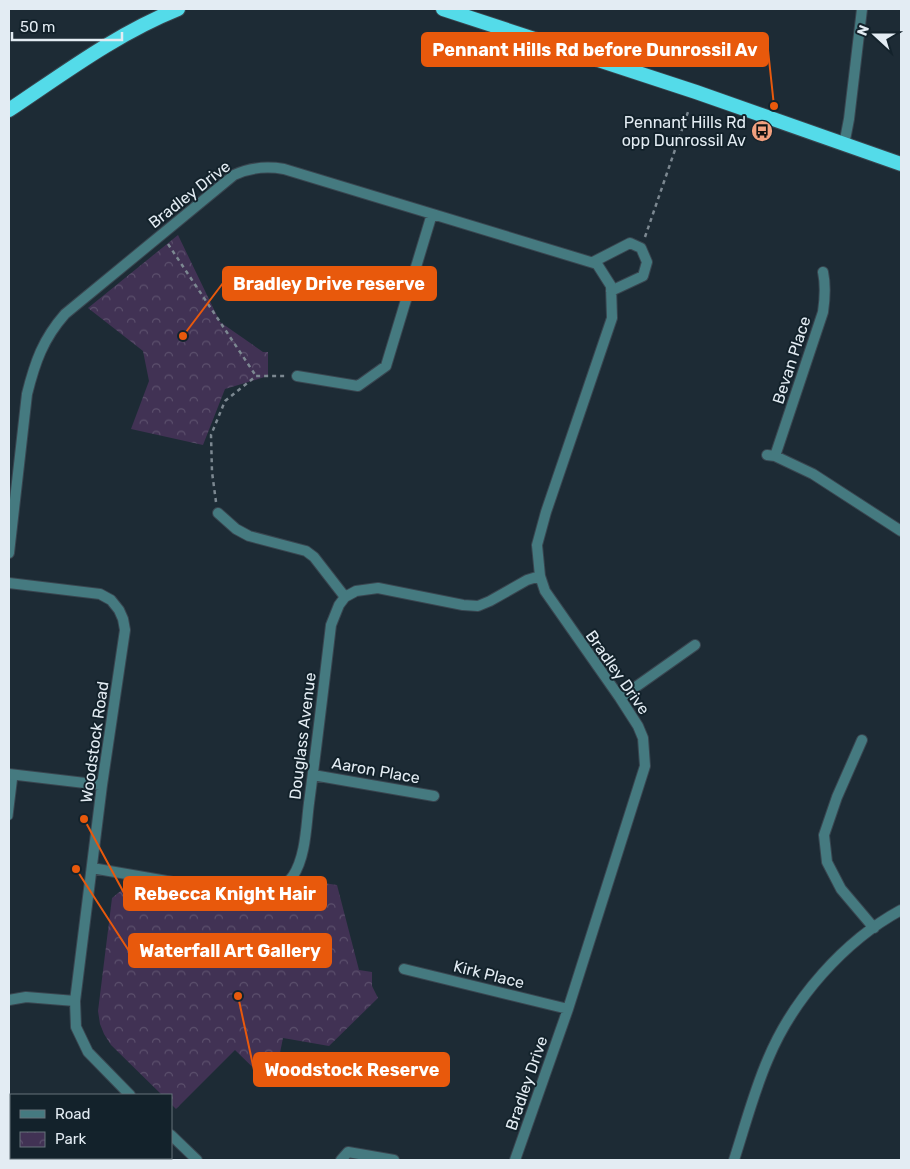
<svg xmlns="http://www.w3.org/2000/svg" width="910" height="1169" viewBox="0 0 910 1169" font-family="Rubik,sans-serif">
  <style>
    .park { fill: url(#park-crowns) }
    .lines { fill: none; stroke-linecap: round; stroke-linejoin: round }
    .service-casing { stroke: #394650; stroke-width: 9 }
    .minor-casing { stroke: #394650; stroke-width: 12 }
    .trunk-casing { stroke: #394650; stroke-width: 16 }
    .path { stroke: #7c8891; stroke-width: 2.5; stroke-dasharray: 4 4; stroke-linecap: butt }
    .service { stroke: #457a80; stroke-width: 7 }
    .minor { stroke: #457a80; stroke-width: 10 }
    .trunk { stroke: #54dbe9; stroke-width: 14 }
    .labels { text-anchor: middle; stroke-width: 4; stroke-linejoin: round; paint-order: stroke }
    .poi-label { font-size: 16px; fill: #e3ecf3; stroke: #13222b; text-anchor: end }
    .street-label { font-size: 16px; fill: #e3ecf3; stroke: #13222b }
    .leader { fill: none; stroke: #e8590c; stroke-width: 2 }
    .callout-dot { fill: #e8590c; stroke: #13222b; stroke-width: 2 }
    .callout { fill: #e8590c; stroke: #e8590c; stroke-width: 2 }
    .callout-label { font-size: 18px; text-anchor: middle; font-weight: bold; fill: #fff }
  </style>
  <defs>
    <pattern id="park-crowns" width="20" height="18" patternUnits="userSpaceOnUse" patternTransform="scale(1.25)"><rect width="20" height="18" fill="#413254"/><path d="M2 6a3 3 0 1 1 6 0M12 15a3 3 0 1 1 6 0" fill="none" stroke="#5c506d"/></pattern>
  </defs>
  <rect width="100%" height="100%" fill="#1d2b35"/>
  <path class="park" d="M 178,235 L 220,322 L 263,352 L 268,352 L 268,376 L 225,389 L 203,445 L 131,429 L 149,381 L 143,351 L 88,308 Z
    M 310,881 L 337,885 L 359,970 L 372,972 L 372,986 L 378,998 L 329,1046 L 283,1038 L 273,1087 L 235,1050 L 176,1109 L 171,1104 L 171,1095 L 162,1095 L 111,1045 L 104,1034 L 100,1024 L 98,1011 L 112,898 L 123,889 L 243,910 C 272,914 294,904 310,881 Z"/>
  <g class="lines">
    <g class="service-casing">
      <path id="service" d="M 9,816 L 14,775"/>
    </g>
    <g class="minor-casing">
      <path id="minor" d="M 844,145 L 849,119 L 862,9
        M 593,262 L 630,243 L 641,248 L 647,262 L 643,276 L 611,291
        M 297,376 L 358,386 L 386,366 L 432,214
        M 767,455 L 775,456 L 813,474 L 901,531
        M 775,456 L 823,312 C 825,298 826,286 823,272
        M 218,513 L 236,529 L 249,536 L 306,551 L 314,557 L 345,597
        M 9,553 L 27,394 C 35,362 43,339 65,314 L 234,175 C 251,167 266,166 284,169 L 597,264 L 611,286 L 612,318 L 546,512 L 537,545 L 540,576 L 545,591 L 620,698 L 638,726 L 643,738 L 645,766 L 568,1009 L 515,1160
        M 9,583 L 100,594 L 111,600 L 119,610 L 123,619 L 125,630 L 102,785 L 75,1001 L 76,1027 L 88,1052 L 130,1095
        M 620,698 L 695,645
        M 862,740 L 837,797 L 824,835 L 827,862 L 841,889 L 874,928
        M 9,774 L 102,785
        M 313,775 L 434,796
        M 92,868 L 253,896 C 269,895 283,890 293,876 C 306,856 306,826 309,803 C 317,743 324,684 331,625 L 339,605 L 345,597 L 356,591 L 378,588 L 463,605 L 478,606 L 490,601 L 527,580 L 540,576
        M 404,969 L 568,1009
        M 9,1000 L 26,997 L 75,1001
        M 171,1135 L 197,1160
        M 341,1160 L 348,1152 L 394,1160
        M 734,1160 C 745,1126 754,1091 768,1059 C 793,999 844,941 901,910"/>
    </g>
    <g class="trunk-casing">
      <path id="trunk" d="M 443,9 L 696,92 L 901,164
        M 9,110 C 63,74 116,34 178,9"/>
    </g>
    <path class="path" d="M 645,237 L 688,112
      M 168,244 L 256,376
      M 216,502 L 212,472 L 211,435 L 225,401 L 256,376 L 286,376"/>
    <use href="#service" class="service"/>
    <use href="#minor" class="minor"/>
    <use href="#trunk" class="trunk"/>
  </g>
  <defs>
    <g id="bus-disc" transform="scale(1.125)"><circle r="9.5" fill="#f2a07f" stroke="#13222b"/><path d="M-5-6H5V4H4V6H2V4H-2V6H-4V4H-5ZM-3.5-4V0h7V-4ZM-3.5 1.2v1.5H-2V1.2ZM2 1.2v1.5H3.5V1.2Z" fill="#111"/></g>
  </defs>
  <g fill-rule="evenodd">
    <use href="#bus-disc" x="762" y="131"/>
  </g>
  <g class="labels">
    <g class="poi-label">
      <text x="746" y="128">Pennant Hills Rd<tspan x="746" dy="18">opp Dunrossil Av</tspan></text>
    </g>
    <g class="street-label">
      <text transform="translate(189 194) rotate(-38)" y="6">Bradley Drive</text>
      <text transform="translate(791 360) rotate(-72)" y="6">Bevan Place</text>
      <text transform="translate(618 672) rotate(55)" y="6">Bradley Drive</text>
      <text transform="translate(302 736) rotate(-83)" y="6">Douglass Avenue</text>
      <text transform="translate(94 742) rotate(-82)" y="6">Woodstock Road</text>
      <text transform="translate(376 770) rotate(10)" y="6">Aaron Place</text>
      <text transform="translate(489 974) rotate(14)" y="6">Kirk Place</text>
      <text transform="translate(526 1083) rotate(-71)" y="6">Bradley Drive</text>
    </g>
  </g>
  <path class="leader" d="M774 106L768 50M183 336L223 283M84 819L124 893M76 869L129 951M238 996L254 1070"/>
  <g class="callout-dot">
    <circle cx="774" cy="106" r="5"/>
    <circle cx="183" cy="336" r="5"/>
    <circle cx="84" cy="819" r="5"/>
    <circle cx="76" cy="869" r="5"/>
    <circle cx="238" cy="996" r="5"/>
  </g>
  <g class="callout">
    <rect x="422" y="33" width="346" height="33" rx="5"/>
    <rect x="223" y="267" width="213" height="33" rx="5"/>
    <rect x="124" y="877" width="202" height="33" rx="5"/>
    <rect x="129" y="934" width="202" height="33" rx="5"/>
    <rect x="254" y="1053" width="195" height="33" rx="5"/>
  </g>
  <g class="callout-label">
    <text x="595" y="56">Pennant Hills Rd before Dunrossil Av</text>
    <text x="329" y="290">Bradley Drive reserve</text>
    <text x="225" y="900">Rebecca Knight Hair</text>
    <text x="230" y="957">Waterfall Art Gallery</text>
    <text x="352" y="1076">Woodstock Reserve</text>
  </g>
  <rect width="910" height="1169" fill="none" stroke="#e3ecf3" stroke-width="20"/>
  <rect x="10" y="1094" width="162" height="65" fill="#13222b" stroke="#66737b"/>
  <rect x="20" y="1110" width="25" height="8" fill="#457a80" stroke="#66737b"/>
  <text x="55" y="1119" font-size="15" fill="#e3ecf3">Road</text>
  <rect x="20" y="1132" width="25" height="15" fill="url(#park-crowns)" stroke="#66737b"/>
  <text x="55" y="1144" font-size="15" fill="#e3ecf3">Park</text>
  <g transform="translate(875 35) rotate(291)" stroke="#13222b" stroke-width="4" paint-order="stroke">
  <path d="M0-4L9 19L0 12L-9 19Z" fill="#e3ecf3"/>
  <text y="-8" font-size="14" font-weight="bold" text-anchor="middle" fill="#e3ecf3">N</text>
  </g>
  <path d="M12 32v8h110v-8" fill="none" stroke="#e3ecf3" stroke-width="2.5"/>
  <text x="20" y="32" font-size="15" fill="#e3ecf3" stroke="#13222b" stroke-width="4" paint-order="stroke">50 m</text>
</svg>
